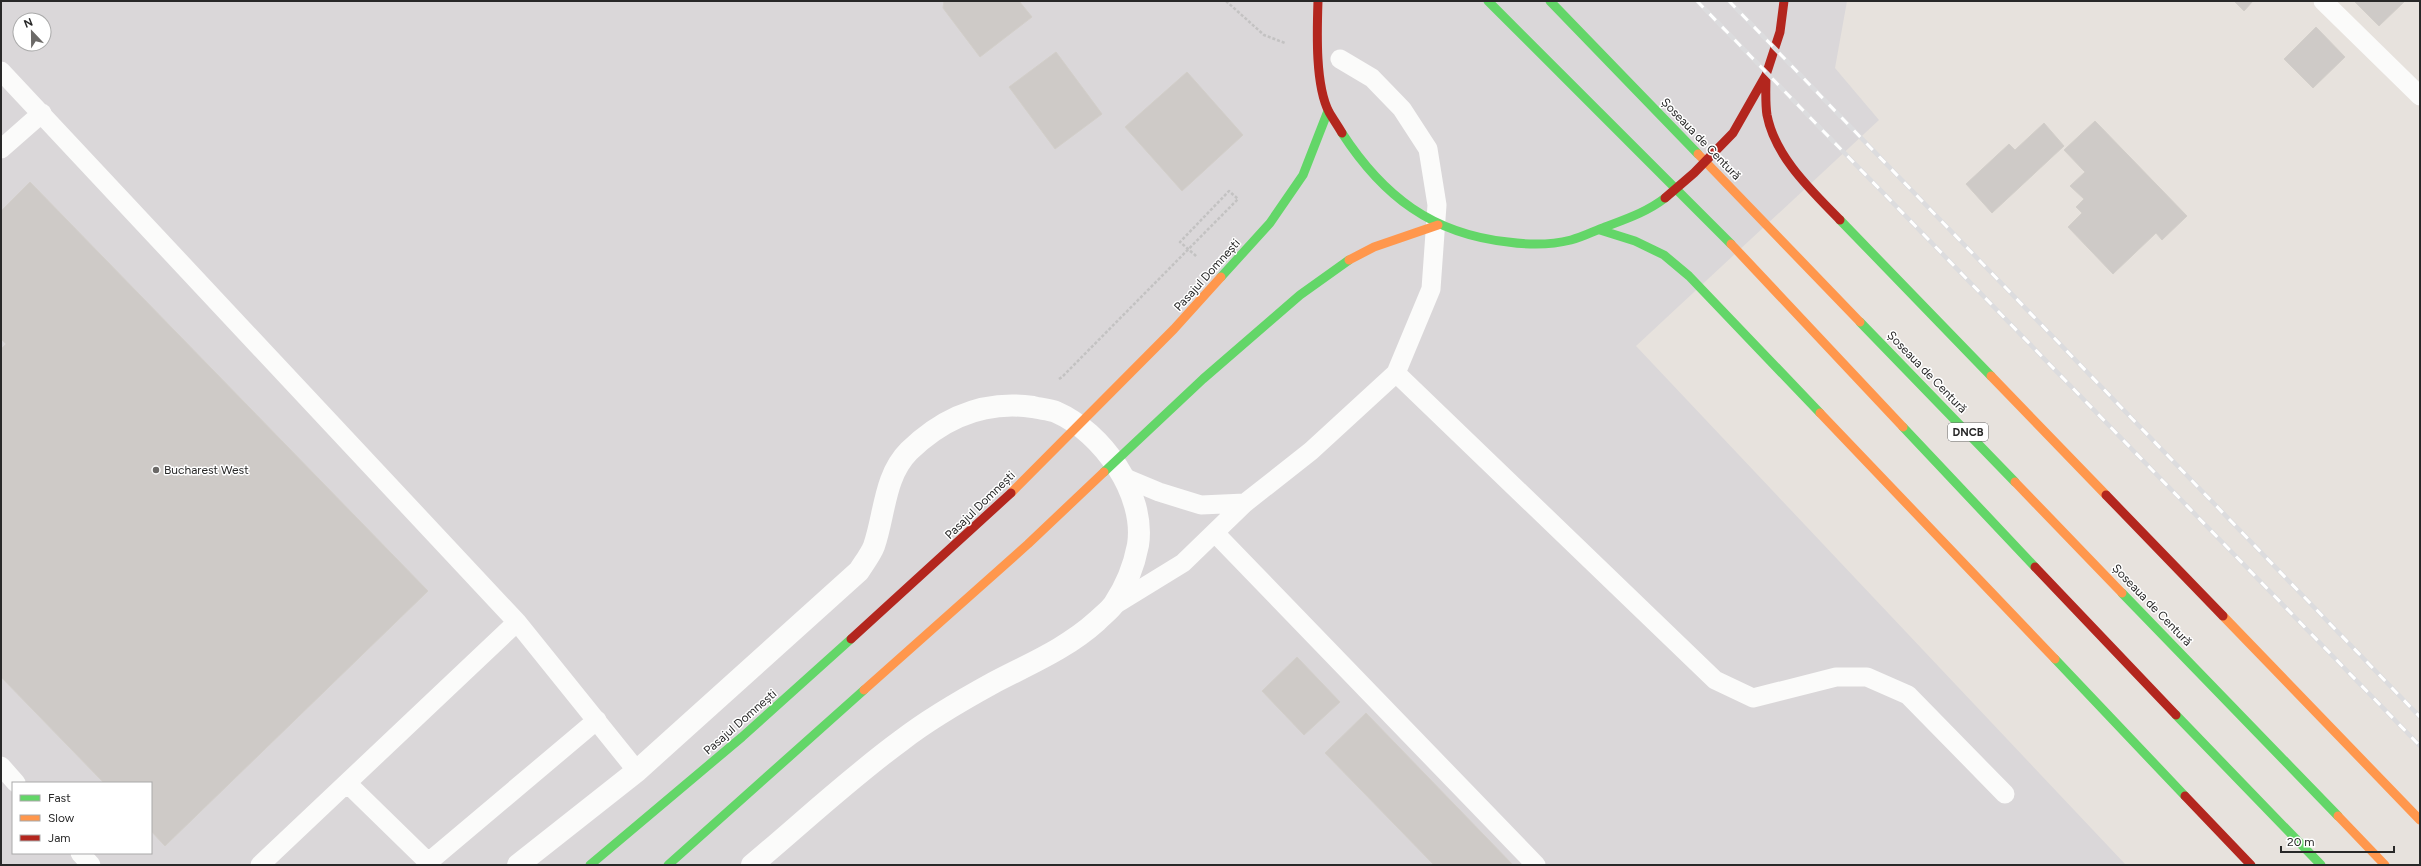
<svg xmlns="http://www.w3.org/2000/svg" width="2421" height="866" viewBox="0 0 2421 866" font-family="Figtree,sans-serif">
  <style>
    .industrial { fill: #dad7d9; fill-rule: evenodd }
    .building { fill: #cecac7; stroke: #d2cec9 }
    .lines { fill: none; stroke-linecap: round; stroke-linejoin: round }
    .path { stroke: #c3c2c2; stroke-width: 2.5; stroke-dasharray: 3 2; stroke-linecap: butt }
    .lane { stroke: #fbfbfa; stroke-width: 19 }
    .street { stroke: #fbfbfa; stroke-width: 22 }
    .fast { stroke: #63d668; stroke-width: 9 }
    .slow { stroke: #ff974d; stroke-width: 9 }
    .jam { stroke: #b3261e; stroke-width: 9 }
    .rail-casing { stroke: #dcdcde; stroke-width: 4.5 }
    .rail { stroke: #fff; stroke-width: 3; stroke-dasharray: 9; stroke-linecap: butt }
    .poi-dot { fill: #6b6967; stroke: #fff; stroke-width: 1.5 }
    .labels { text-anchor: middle; stroke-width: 3; stroke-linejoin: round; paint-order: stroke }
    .shield { fill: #fff; stroke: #686868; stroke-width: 1 }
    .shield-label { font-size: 11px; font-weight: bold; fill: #282828 }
    .street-label { font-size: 12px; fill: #282828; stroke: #fff }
    .poi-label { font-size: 12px; fill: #282828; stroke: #fff; text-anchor: start }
  </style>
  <rect width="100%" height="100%" fill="#e7e2dd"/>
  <path class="industrial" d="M 1,1 L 1847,1 L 1835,68 L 1879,120 L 1636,346 L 2126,865 L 1,865 ZM 20,20 L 44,20 L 44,44 L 20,44 ZM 13,783 L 151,783 L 151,853 L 13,853 Z"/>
  <path class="building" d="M 944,1 L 1019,1 L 1032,17 L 980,57 L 943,8 Z
    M 2234,1 L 2253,1 L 2244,11 Z
    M 2354,1 L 2405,1 L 2379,26 Z
    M 2316,27 L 2345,57 L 2313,88 L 2284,59 Z
    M 1056,52 L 1102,114 L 1055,149 L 1009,87 Z
    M 1187,72 L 1243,135 L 1182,191 L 1125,127 Z
    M 2095,121 L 2187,216 L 2162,240 L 2156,233 L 2113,274 L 2068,227 L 2082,213 L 2076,207 L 2084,199 L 2070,186 L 2085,172 L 2064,150 Z
    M 2044,123 L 2064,146 L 1992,213 L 1966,184 L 2009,144 L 2015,150 Z
    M 30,182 L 428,591 L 165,846 L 151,831 L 151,783 L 104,783 L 1,677 L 1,349 L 6,344 L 1,339 L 1,211 Z
    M 1297,657 L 1340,702 L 1304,735 L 1262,691 Z
    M 1366,713 L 1513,865 L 1434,865 L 1325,753 Z"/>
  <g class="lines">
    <path class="path" d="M 1226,1 L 1264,35 L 1285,43
      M 1059,379 L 1062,377 L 1238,199 L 1229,191 L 1180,242 L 1195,255 L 1197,257"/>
    <path class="lane" d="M 2323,1 L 2420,96
      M 1,71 L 517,622 L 637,771
      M 1,149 L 42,113
      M 1396,373 L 1715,680 L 1753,698 L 1836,677 L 1867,677 L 1908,695 L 2005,794
      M 1123,477 L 1159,492 L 1201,505 L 1245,503
      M 1215,533 L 1536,865
      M 1113,606 L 1183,563 L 1245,503 L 1311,451 L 1396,373 L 1431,289 L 1437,205 L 1428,149 L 1402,109 L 1372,78 L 1340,59
      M 1,766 L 16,783
      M 347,783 L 428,862
      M 80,853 L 91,865
      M 260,865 L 517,622
      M 425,865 L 597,720"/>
    <path class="street" d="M 518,865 L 637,771 L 859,571 C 864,563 871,554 874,546 C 885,514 884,476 909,451 C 944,417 984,400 1033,407 C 1040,409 1050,409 1056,412 C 1102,432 1146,494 1138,545 C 1134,566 1126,586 1114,604 C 1110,610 1103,615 1097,621 C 1066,649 1029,664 993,683 C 962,700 929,719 902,740 C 850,778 802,823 752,865"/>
    <path class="fast" d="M 1488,1 L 1731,244
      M 1550,1 L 1698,154
      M 1342,133 C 1383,196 1432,234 1508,242 C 1529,245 1551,245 1571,240 C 1583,237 1594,231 1605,227 C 1626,219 1647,212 1665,198
      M 1840,220 L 1991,376
      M 1600,230 L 1635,241 L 1664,255 L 1689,276 L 1820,413
      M 1221,277 L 1270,223 L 1303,175 L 1328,111
      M 1860,322 L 2015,482
      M 1903,427 L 2035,567
      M 1104,472 L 1203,379 L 1300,295 L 1349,260
      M 2122,593 L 2338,816
      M 2055,659 L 2185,796
      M 2176,715 L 2321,865
      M 590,865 L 742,737 L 851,639
      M 668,865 L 864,690"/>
    <path class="slow" d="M 1698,154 L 1860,322
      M 1731,244 L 1903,427
      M 1349,260 L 1374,247 L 1438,225
      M 1991,376 L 2106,495
      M 1820,413 L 2055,659
      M 2015,482 L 2122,593
      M 1011,493 L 1174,329 L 1221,277
      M 2223,616 L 2420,820
      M 864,690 L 1028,544 L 1104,472
      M 2338,816 L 2385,865"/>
    <path class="jam" d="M 1318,1 C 1317,31 1315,85 1329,112 C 1333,119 1338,126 1342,133
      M 1766,75 C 1766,88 1765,103 1767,115 C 1775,157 1812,191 1840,220
      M 1665,198 L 1694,173 L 1733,133 L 1766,75 L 1780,32 L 1784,1
      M 2106,495 L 2223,616
      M 2035,567 L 2176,715
      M 851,639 L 1011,493
      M 2185,796 L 2251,865"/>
    <g class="rail-casing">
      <path id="rail" d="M 1697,1 L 2420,746
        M 1729,1 L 2420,717"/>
    </g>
    <use href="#rail" class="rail"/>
  </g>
  <circle class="poi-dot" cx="156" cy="470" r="4"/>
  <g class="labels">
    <rect class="shield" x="1948" y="423" width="40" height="18" rx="3"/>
    <g class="shield-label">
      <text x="1968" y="436">DNCB</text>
    </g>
    <g class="street-label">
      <text transform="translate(1701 139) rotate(46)" y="4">Șoseaua de Centură</text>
      <text transform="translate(1207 275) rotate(-48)" y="4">Pasajul Domnești</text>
      <text transform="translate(1927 372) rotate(46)" y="4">Șoseaua de Centură</text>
      <text transform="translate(980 505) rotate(-44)" y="4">Pasajul Domnești</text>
      <text transform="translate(2152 605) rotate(46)" y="4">Șoseaua de Centură</text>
      <text transform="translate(740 722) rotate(-41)" y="4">Pasajul Domnești</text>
    </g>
    <g class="poi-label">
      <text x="164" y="474">Bucharest West</text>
    </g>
  </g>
  <rect width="2421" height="866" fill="none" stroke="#282828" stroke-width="4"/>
  <rect x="12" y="782" width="140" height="72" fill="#ffffff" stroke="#a9a9a9"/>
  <rect x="20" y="795" width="20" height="6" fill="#63d668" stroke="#a9a9a9"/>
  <text x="48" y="802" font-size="12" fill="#282828">Fast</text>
  <rect x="20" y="815" width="20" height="6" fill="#ff974d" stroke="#a9a9a9"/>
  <text x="48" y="822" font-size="12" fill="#282828">Slow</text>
  <rect x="20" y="835" width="20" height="6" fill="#b3261e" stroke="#a9a9a9"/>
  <text x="48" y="842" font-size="12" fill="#282828">Jam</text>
  <g transform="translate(32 32) rotate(338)"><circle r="19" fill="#ffffff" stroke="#a9a9a9"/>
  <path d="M0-3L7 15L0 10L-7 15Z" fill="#6b6967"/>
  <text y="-6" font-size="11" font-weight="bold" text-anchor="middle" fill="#282828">N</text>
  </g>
  <path d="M2281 846v6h113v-6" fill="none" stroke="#282828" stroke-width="2"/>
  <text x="2287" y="846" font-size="12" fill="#282828" stroke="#ffffff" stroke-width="3" paint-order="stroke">20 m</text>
</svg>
